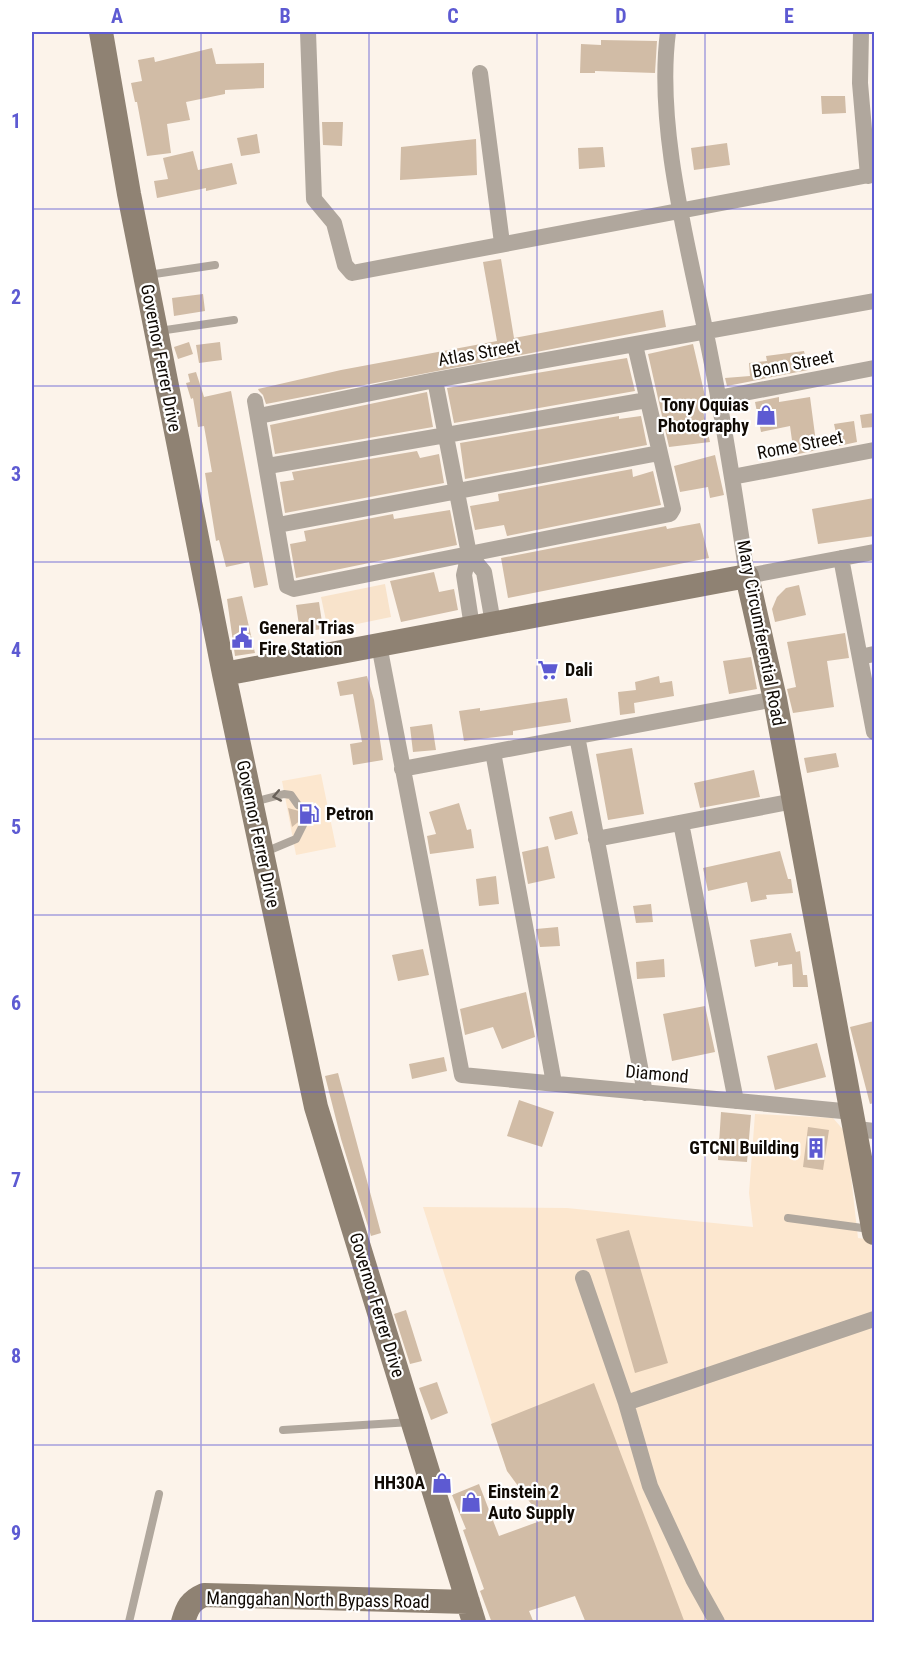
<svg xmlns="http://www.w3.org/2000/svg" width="906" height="1654" viewBox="0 0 906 1654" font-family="'Roboto Condensed',sans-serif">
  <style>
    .built { fill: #fce7cf }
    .green { fill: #f8e3cb }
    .building { fill: #d1bca6 }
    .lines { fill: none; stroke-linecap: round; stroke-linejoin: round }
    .lane { stroke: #b0a79d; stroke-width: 8 }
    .street { stroke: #b0a79d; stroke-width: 16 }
    .secondary { stroke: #8f8273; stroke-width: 24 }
    .oneway { stroke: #686058 }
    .grid { fill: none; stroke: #5d5ad2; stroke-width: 1.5; stroke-opacity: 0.55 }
    .labels { text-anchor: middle; stroke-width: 4.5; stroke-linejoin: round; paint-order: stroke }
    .street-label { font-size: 18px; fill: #100a04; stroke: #fff }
    .poi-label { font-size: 18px; font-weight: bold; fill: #100a04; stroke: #fff; text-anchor: start }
    .neatline { fill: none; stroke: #5d5ad2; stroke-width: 2 }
    .grid-label { font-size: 20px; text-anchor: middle; font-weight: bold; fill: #5d5ad2 }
  </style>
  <rect width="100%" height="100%" fill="#fcf3ea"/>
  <path class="built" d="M 321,774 L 336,847 L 296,855 L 282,781 Z
    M 755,1114 L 833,1118 L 846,1133 L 858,1238 L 874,1240 L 874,1622 L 586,1622 L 540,1516 L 507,1471 L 423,1207 L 567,1208 L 753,1227 L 749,1193 Z"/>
  <path class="green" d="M 385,584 L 391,617 L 328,630 L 321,597 Z"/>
  <path class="building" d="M 601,40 L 657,41 L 655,73 L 595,71 L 595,73 L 580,73 L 581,44 L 601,45 Z
    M 212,48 L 216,64 L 264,63 L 264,88 L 225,90 L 225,94 L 186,102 L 190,120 L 167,124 L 171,153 L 147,156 L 137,102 L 135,102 L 131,83 L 142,81 L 138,60 L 154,57 L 155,62 Z
    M 821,96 L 845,96 L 846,113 L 822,114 Z
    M 322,122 L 343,122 L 342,146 L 323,145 Z
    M 257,134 L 260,153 L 241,156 L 237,138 Z
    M 476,139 L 477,175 L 400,180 L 401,147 Z
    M 727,143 L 730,165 L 694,170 L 691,148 Z
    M 603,147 L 605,167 L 579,169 L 578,148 Z
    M 193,151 L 198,170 L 232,163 L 237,184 L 206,191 L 206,188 L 157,198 L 154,181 L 168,179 L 163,158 Z
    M 501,259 L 514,338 L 663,310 L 666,327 L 266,404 L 263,395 L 259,391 L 258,389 L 341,370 L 497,341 L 483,262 Z
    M 203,294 L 205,311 L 174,316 L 172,298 Z
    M 189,342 L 193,354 L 178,359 L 174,347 Z
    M 220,342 L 222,360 L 199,363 L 196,345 Z
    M 693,344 L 705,396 L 700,397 L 710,442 L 669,447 L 648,354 Z
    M 804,351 L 808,370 L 727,386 L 725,378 L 750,376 L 749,363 L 767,361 L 766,356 Z
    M 627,358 L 635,391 L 454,423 L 447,388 Z
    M 196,372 L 204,397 L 231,391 L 268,585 L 254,588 L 249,562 L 226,567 L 219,540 L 216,541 L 205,473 L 212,472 L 204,426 L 198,427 L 193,398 L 191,399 L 186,383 L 190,382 L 188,374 Z
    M 427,392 L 433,427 L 275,454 L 270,425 Z
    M 779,397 L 779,402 L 810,397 L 817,450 L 794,455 L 790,426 L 761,432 L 755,402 Z
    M 874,413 L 874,427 L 862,428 L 860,415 Z
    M 619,416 L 619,419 L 641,416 L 647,445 L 465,479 L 460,443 Z
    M 854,421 L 857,442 L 839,446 L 834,424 Z
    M 417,451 L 420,458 L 439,454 L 444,483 L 285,513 L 280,482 L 294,480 L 292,472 Z
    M 715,455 L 724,495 L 710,498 L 708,487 L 680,492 L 674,466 Z
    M 632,469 L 633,477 L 653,471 L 661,505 L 507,536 L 504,525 L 475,530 L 470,506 L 499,501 L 498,494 Z
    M 874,498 L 874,536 L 818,544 L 812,509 Z
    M 450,510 L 457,545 L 296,578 L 290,544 L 306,541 L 304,531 L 393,514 L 394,519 Z
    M 700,523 L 709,558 L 508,598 L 501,558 L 666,526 L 667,529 Z
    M 434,572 L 439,592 L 454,589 L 458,610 L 401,622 L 390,581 Z
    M 799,585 L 806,615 L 775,622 L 772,609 L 777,597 L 786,588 Z
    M 242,596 L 255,653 L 235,656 L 227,599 Z
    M 319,602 L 323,629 L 300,632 L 296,605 Z
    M 845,633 L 849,658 L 827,661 L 834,707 L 793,713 L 787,689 L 796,687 L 787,642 Z
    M 751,657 L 757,689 L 729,694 L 723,661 Z
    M 367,676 L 374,700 L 383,760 L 353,765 L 350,744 L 362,742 L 353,694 L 340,696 L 337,682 Z
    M 659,676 L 660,683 L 672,681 L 674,696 L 634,703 L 635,713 L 620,715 L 618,692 L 636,690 L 635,682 Z
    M 567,698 L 571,722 L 513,731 L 513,735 L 464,741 L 459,711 L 480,708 L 480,711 Z
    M 432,724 L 436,750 L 413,752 L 410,727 Z
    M 632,748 L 644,814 L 608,820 L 596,754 Z
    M 836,753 L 839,767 L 807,773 L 804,758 Z
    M 754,770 L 760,797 L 700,808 L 694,783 Z
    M 307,803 L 312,823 L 302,819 L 292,827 L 288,808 L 299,811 Z
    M 459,803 L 467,830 L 471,829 L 474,848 L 430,854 L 427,836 L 436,834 L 429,812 Z
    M 572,811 L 578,834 L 555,840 L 549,817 Z
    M 548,846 L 555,878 L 528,884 L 522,852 Z
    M 780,851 L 788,879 L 791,879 L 793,893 L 766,895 L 767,899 L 751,902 L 747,882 L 708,891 L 703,868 Z
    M 496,876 L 499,904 L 479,906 L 476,879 Z
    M 651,904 L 653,922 L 636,923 L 633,906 Z
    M 558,927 L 560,946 L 540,947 L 536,929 Z
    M 791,933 L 796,952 L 800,951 L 803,975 L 807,975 L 808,987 L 793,987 L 792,964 L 778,966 L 778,962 L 755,967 L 750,940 Z
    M 423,949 L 429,975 L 398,981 L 392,955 Z
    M 664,959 L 665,977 L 637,979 L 636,962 Z
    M 526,992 L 535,1037 L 502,1049 L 493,1027 L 465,1035 L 460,1009 Z
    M 705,1006 L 715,1052 L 672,1061 L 663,1014 Z
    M 874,1021 L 874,1103 L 870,1104 L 850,1027 Z
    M 817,1043 L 826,1077 L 775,1090 L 767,1056 Z
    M 444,1057 L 447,1071 L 412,1079 L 409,1064 Z
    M 338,1073 L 381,1233 L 371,1236 L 341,1139 L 325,1076 Z
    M 519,1100 L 554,1112 L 542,1147 L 507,1136 Z
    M 721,1112 L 751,1115 L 747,1162 L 718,1160 Z
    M 808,1127 L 829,1130 L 823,1170 L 803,1167 Z
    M 629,1230 L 668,1363 L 635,1373 L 596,1239 Z
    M 406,1310 L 422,1361 L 410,1364 L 394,1314 Z
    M 437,1382 L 448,1413 L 431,1420 L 419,1388 Z
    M 594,1383 L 685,1623 L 586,1623 L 575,1596 L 529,1611 L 534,1623 L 492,1623 L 480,1591 L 484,1589 L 463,1530 L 466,1529 L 452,1495 L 479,1484 L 499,1536 L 543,1520 L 507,1471 L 491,1424 Z"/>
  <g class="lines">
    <path class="lane" d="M 148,275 L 215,265
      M 159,331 L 234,320
      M 254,802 L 284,794 L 291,795 L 298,805
      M 265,852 L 296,839 L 303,825
      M 788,1218 L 870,1229
      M 283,1430 L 411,1422
      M 129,1622 L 159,1494"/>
    <path class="street" d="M 308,32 L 314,199 L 334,223 L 345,265 L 352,273 L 874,174
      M 668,32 C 656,124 686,238 705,329 C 722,410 735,493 747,576 L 874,552
      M 861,32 L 860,83 L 868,176
      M 480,73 L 502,243
      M 435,380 L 469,554 L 464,575 L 472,627
      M 718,398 L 874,368
      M 255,401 L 287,586 L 294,589 L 670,514 L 673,509 L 635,345
      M 259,416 L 435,380 L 874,301
      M 268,466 L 647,400
      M 732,477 L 874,450
      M 278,525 L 659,453
      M 469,554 L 484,572 L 493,623
      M 841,558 L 874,732
      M 379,645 L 462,1075 L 853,1112
      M 860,657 L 874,654
      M 577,736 L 645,1093
      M 493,752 L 554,1083
      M 402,769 L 775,699
      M 681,823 L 736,1101
      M 596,839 L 794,801
      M 857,1129 L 874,1131
      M 583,1278 L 626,1403 L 650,1486 L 693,1579 L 717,1622
      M 626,1403 L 874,1319"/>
    <path class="secondary" d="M 101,32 L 129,194 L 224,674 L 316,1107 L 474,1622
      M 224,674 L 747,576 L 775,699 L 874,1233
      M 183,1622 C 187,1608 190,1601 204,1595 L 468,1602"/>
  </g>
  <defs><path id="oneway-chevron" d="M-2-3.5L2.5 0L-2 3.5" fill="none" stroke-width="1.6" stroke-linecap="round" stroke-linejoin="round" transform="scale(1.5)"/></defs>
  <use class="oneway" href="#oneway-chevron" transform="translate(277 796) rotate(169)"/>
  <path class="grid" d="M 201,32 L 201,1622M 369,32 L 369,1622M 537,32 L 537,1622M 705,32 L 705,1622M 32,209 L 874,209M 32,386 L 874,386M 32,562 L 874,562M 32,739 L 874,739M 32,915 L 874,915M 32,1092 L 874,1092M 32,1268 L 874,1268M 32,1445 L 874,1445"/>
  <defs>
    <g id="shop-bare" transform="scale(1.62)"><path d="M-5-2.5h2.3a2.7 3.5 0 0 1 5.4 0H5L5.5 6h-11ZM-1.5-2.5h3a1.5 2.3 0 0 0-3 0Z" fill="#5d5ad2" stroke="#fff" stroke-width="2.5" paint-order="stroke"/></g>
    <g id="civic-bare" transform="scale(1.62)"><path d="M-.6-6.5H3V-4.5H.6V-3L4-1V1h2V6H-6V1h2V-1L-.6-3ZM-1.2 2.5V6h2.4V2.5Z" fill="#5d5ad2" stroke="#fff" stroke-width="2.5" paint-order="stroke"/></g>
    <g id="supermarket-bare" transform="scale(1.62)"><path d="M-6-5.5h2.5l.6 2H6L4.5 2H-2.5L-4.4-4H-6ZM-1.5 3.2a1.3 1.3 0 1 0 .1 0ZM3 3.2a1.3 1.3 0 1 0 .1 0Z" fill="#5d5ad2" stroke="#fff" stroke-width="2.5" paint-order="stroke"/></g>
    <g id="fuel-bare" transform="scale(1.62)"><path d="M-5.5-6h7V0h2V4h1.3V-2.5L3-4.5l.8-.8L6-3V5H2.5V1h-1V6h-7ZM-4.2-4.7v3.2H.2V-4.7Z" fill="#5d5ad2" stroke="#fff" stroke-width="2.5" paint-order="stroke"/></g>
    <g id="building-bare" transform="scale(1.62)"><path d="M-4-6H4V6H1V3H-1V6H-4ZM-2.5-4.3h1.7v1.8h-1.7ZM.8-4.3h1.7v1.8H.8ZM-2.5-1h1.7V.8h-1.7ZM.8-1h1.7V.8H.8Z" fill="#5d5ad2" stroke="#fff" stroke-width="2.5" paint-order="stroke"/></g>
  </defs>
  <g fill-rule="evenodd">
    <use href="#shop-bare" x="766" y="415"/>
    <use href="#civic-bare" x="242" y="638"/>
    <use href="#supermarket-bare" x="548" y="670"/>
    <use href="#fuel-bare" x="309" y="814"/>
    <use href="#building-bare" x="816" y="1148"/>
    <use href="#shop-bare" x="442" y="1483"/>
    <use href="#shop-bare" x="471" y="1502"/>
  </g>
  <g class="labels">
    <g class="street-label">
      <text transform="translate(479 353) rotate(-10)" y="6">Atlas Street</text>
      <text transform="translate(161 358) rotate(79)" y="6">Governor Ferrer Drive</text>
      <text transform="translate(793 364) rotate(-11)" y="6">Bonn Street</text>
      <text transform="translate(800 445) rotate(-11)" y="6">Rome Street</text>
      <text transform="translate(761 633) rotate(79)" y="6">Mary Circumferential Road</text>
      <text transform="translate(258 834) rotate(78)" y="6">Governor Ferrer Drive</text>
      <text transform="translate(657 1074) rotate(5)" y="6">Diamond</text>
      <text transform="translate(377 1305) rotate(73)" y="6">Governor Ferrer Drive</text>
      <text transform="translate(318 1600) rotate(1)" y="6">Manggahan North Bypass Road</text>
    </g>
    <g class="poi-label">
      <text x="749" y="411" text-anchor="end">Tony Oquias<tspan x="749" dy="21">Photography</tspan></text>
      <text x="259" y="634">General Trias<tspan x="259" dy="21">Fire Station</tspan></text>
      <text x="565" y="676">Dali</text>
      <text x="326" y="820">Petron</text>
      <text x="799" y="1154" text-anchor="end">GTCNI Building</text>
      <text x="425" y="1489" text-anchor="end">HH30A</text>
      <text x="488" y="1498">Einstein 2<tspan x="488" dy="21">Auto Supply</tspan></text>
    </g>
  </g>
  <rect width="906" height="1654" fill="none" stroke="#ffffff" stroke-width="66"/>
  <rect x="33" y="33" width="840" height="1588" class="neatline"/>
  <g class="grid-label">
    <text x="117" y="23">A</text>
    <text x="285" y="23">B</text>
    <text x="453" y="23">C</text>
    <text x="621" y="23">D</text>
    <text x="789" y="23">E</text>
    <text x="16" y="128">1</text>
    <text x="16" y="304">2</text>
    <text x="16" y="481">3</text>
    <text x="16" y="657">4</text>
    <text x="16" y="834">5</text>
    <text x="16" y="1010">6</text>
    <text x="16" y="1187">7</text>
    <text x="16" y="1363">8</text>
    <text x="16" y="1540">9</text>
  </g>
</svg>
